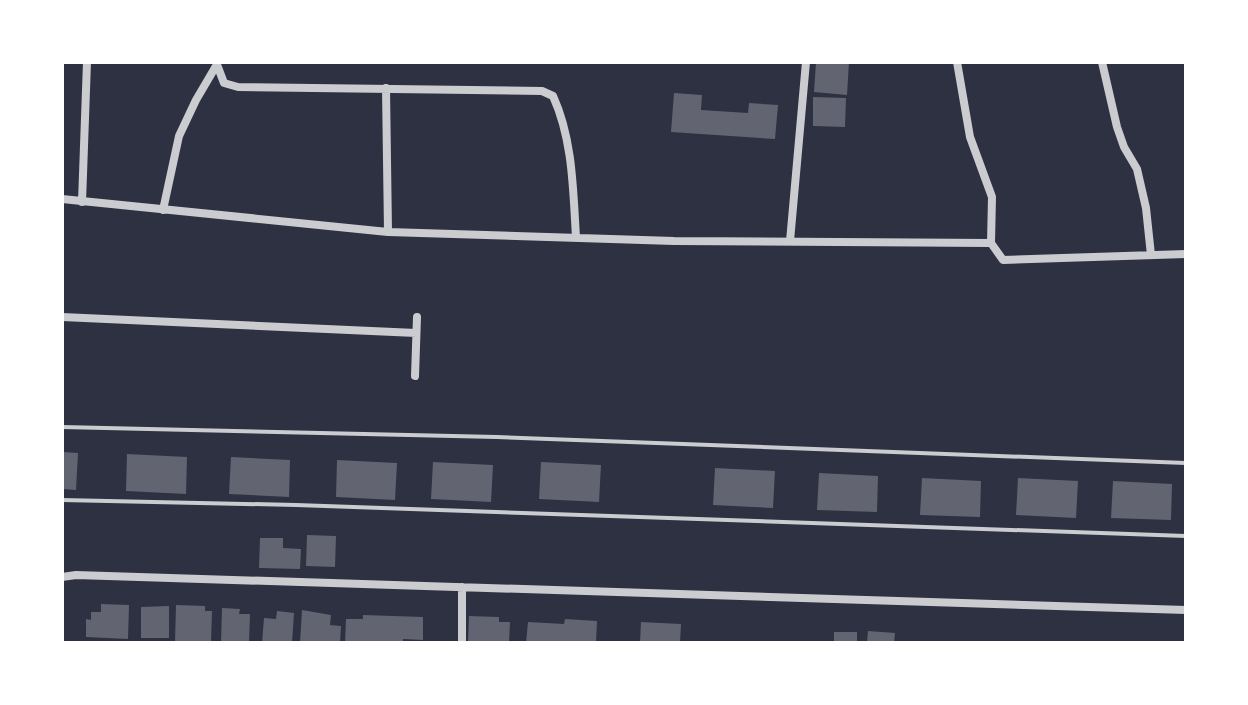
<svg xmlns="http://www.w3.org/2000/svg" width="1248" height="705" viewBox="0 0 1248 705" font-family="Helvetica,sans-serif">
  <style>
    .building { fill: #626471 }
    .lines { fill: none; stroke-linecap: round; stroke-linejoin: round }
    .service { stroke: #caccd0; stroke-width: 4 }
    .minor { stroke: #caccd0; stroke-width: 8 }
  </style>
  <rect width="100%" height="100%" fill="#2d3142"/>
  <path class="building" d="M 816,62 L 849,62 L 847,95 L 814,92 Z
    M 674,93 L 702,95 L 701,110 L 748,113 L 749,103 L 778,105 L 775,139 L 671,132 Z
    M 813,97 L 846,98 L 845,127 L 813,126 Z
    M 62,452 L 78,453 L 76,490 L 62,489 Z
    M 127,454 L 187,457 L 186,494 L 126,491 Z
    M 231,457 L 290,460 L 289,497 L 229,494 Z
    M 337,460 L 397,463 L 395,500 L 336,497 Z
    M 433,462 L 493,465 L 491,502 L 431,499 Z
    M 541,462 L 601,465 L 599,502 L 539,499 Z
    M 715,468 L 775,471 L 773,508 L 713,505 Z
    M 819,473 L 878,476 L 877,512 L 817,510 Z
    M 922,478 L 981,481 L 980,517 L 920,515 Z
    M 1018,478 L 1078,481 L 1076,518 L 1016,515 Z
    M 1113,481 L 1172,484 L 1171,520 L 1111,518 Z
    M 307,535 L 336,536 L 335,567 L 306,566 Z
    M 260,538 L 283,538 L 283,548 L 301,549 L 300,569 L 259,568 Z
    M 101,604 L 129,605 L 128,639 L 86,637 L 86,619 L 91,620 L 91,612 L 101,612 Z
    M 176,605 L 205,606 L 205,611 L 212,611 L 211,643 L 175,642 Z
    M 169,606 L 169,638 L 141,638 L 141,607 Z
    M 222,608 L 240,609 L 239,614 L 250,614 L 249,643 L 221,643 Z
    M 302,610 L 331,615 L 330,625 L 341,626 L 340,643 L 300,643 Z
    M 277,611 L 294,613 L 292,643 L 262,643 L 264,618 L 276,619 Z
    M 363,615 L 423,617 L 423,640 L 403,639 L 403,643 L 345,643 L 346,619 L 363,619 Z
    M 469,616 L 499,617 L 499,622 L 510,622 L 509,643 L 468,643 Z
    M 565,619 L 597,621 L 596,643 L 526,643 L 528,622 L 564,624 Z
    M 641,622 L 681,624 L 680,643 L 640,643 Z
    M 868,631 L 895,633 L 894,643 L 867,643 Z
    M 834,632 L 857,632 L 857,643 L 834,643 Z"/>
  <g class="lines">
    <path class="service" d="M 62,427 L 497,437 L 1186,463
      M 62,500 L 296,505 L 1186,536"/>
    <path class="minor" d="M 216,62 L 224,83 L 238,87 L 542,91 L 553,96 C 573,140 573,190 576,237
      M 957,62 L 970,137 L 992,197 L 991,243
      M 1102,62 L 1117,127 L 1124,147 L 1137,169 L 1146,208 L 1151,255
      M 386,88 L 388,232
      M 62,199 L 388,232 L 674,241 L 991,243
      M 82,202 L 87,62
      M 163,210 L 179,136 L 196,100 L 216,66
      M 790,241 L 806,62
      M 991,243 L 1003,260 L 1186,254
      M 62,317 L 416,333
      M 415,376 L 417,317
      M 62,577 L 76,575 L 1186,610
      M 462,643 L 462,587"/>
  </g>
  <rect width="1248" height="705" fill="none" stroke="#ffffff" stroke-width="128"/>
</svg>
